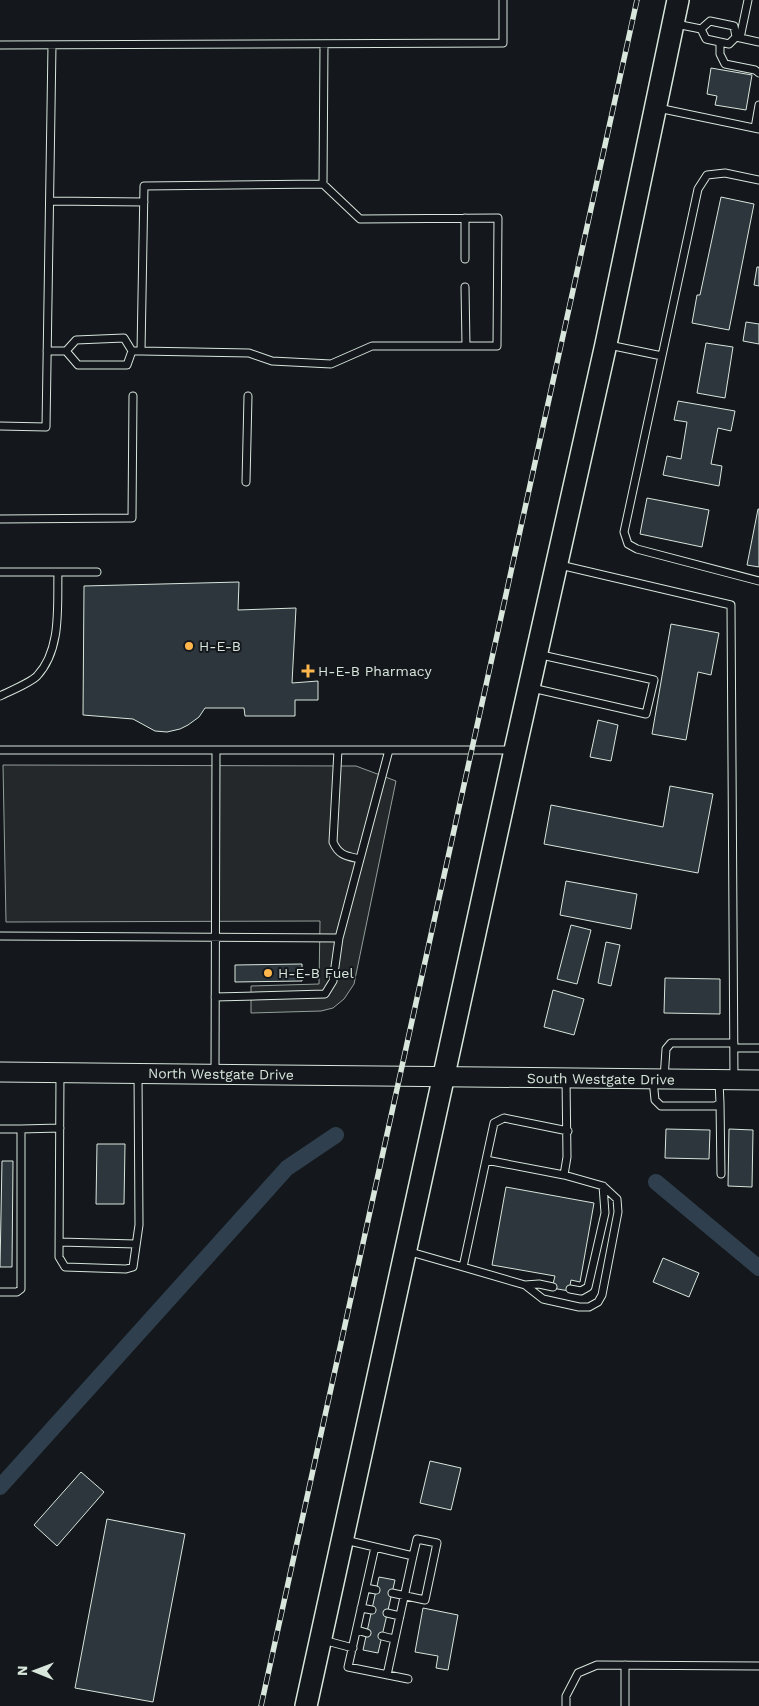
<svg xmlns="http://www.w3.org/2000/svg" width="759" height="1706" viewBox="0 0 759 1706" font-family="'Work Sans',sans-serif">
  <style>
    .parking { fill: #24282b; stroke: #939e99 }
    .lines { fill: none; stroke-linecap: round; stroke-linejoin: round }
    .canal { stroke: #2f3f4d; stroke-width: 16 }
    .building { fill: #2c363c; stroke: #d8e6dc }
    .lane-casing { stroke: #d8e6dc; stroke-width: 9 }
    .secondary-casing { stroke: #d8e6dc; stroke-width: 21 }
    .primary-casing { stroke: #d8e6dc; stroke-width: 24 }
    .lane { stroke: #14181c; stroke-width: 7 }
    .secondary { stroke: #14181c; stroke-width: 19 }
    .primary { stroke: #14181c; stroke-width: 21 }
    .rail-casing { stroke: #d8e6dc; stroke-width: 5.5 }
    .rail { stroke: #14181c; stroke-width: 4; stroke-dasharray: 11; stroke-linecap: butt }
    .poi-dot { fill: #ffb74d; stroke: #14181c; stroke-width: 2 }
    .labels { text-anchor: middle; stroke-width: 4; stroke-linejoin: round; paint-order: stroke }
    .poi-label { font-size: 14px; fill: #d8e6dc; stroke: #14181c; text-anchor: start }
    .street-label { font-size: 14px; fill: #d8e6dc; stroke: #14181c }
  </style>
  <rect width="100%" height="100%" fill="#14181c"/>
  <path class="parking" d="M 3,765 L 356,766 L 396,781 L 354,984 L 344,999 L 333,1008 L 321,1011 L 251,1013 L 251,986 L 319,984 L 320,921 L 6,922 Z"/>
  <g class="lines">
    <path class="canal" d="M 656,1182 L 759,1268
      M 0,1487 L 287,1168 L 336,1135"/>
  </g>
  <path class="building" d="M 711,68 L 752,75 L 746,110 L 715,105 L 717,96 L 707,94 Z
    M 721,197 L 754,204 L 729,330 L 692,323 L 697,295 L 700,295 Z
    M 757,267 L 759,267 L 759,286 L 754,285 Z
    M 746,322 L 759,324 L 759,344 L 743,341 Z
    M 706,343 L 733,347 L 725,398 L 697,393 Z
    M 678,401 L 735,411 L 731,431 L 718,428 L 711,464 L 722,466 L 719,486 L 663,475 L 667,456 L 681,459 L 687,422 L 674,420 Z
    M 647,498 L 709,510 L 702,547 L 640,534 Z
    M 758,509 L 759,509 L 759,567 L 747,565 Z
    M 239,582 L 238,610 L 296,608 L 292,683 L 318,681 L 318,700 L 295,700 L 295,716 L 245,716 L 244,708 L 205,708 L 199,717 L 188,725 L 180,729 L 167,732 L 155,731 L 133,719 L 83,715 L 84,586 Z
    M 671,624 L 719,633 L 711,675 L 698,672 L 686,740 L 652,734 Z
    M 598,720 L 618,725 L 611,761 L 590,757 Z
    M 670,786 L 713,794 L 698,873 L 544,844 L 551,805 L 663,827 Z
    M 566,881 L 637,894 L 631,929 L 560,915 Z
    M 571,925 L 591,930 L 577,984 L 557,979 Z
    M 606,942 L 620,945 L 611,986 L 598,983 Z
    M 302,964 L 302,981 L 235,982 L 235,965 Z
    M 665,978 L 720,979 L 720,1014 L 664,1013 Z
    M 553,990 L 584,999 L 574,1035 L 544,1027 Z
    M 666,1129 L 710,1130 L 709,1159 L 665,1158 Z
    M 729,1129 L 753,1130 L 752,1187 L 728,1186 Z
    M 97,1144 L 125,1144 L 124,1204 L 96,1204 Z
    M 2,1161 L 13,1161 L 12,1267 L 0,1267 Z
    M 506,1187 L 594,1203 L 580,1282 L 571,1280 L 569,1291 L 552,1288 L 555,1276 L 492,1265 Z
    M 663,1258 L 699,1273 L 689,1297 L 653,1282 Z
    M 430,1461 L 461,1468 L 451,1510 L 420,1503 Z
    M 81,1472 L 104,1492 L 57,1546 L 34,1525 Z
    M 107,1519 L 185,1534 L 153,1702 L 75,1688 Z
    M 379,1577 L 395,1580 L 378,1653 L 363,1650 Z
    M 423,1608 L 458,1615 L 448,1670 L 436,1668 L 438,1656 L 415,1652 Z"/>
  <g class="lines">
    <g class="lane-casing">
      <path id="lane" d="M 676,24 L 701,29
        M 701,29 L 710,21 L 734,26 L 736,37
        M 701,29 L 706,39 L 729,44 L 736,37
        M 736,37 L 759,42
        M 740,38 L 748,0
        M 720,42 L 720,54 L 725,64 L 755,70 L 759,73
        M 0,45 L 503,43 L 503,0
        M 658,108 L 759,129
        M 755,128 L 759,105
        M 759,180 L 725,173 L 707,175 L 698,189 L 624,532 L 628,544 L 637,549 L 759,581
        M 323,184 L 324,44
        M 50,201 L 144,202
        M 465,218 L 465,259
        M 465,287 L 466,346
        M 609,345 L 662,356
        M 47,351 L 66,351 L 76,340 L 124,338 L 132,351
        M 66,351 L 78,365 L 127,365 L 132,351
        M 132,351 L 141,351 L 249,353 L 272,361 L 331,364 L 372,346 L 497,346 L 498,218 L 360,219 L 323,184 L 144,186 L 141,351
        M 0,426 L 46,427 L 52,45
        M 246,482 L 248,396
        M 0,519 L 132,518 L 133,396
        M 560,565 L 731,605 L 734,1079
        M 0,572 L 58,572 C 57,606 62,649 37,676 C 30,683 10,691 0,696
        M 58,572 L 97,572
        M 532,688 L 646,714 L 654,680 L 537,654
        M 0,750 L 512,750
        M 338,750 L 333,842 C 339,856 347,856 360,859
        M 0,936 L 339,938
        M 215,997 L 325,994 L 333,981 L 339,938 L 389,750
        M 734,1048 L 759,1048
        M 215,1072 L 216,750
        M 60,1073 L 59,1257 L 65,1267 L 126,1269 L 133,1267 L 139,1225 L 138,1074
        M 664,1079 L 666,1049 L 671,1043 L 734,1043
        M 653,1080 L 655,1100 L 661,1106 L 715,1106 L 720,1103 L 719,1082
        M 720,1103 L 721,1174
        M 0,1129 L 21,1129 L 21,1289 L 17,1292 L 0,1292
        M 21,1129 L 60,1128
        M 486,1160 L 494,1123 L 504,1118 L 568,1131
        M 59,1242 L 136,1244
        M 407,1251 L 463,1267 L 486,1160 L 564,1175 L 567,1157 L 566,1079
        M 463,1267 L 525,1285 L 543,1299 L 579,1307 L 589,1307 L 598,1302 L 602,1295 L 618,1212 L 617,1199 L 603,1186 L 564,1175
        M 525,1285 L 539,1284 L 553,1287
        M 570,1289 L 581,1291 L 588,1287 L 605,1213 L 603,1186
        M 345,1540 L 413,1556 L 387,1675
        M 375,1547 L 348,1667 L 408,1679
        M 366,1588 L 376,1590
        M 392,1593 L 425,1600 L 437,1543 L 417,1539 L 413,1556
        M 361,1608 L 372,1610
        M 387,1613 L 400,1616
        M 357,1630 L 367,1633
        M 382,1636 L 394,1639
        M 323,1640 L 353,1648
        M 566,1706 L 566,1696 L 578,1673 L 597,1665 L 759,1666
        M 625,1706 L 625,1665"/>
    </g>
    <g class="secondary-casing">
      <g id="secondary">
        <path id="s1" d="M 0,1072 C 253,1073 506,1079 759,1080"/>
      </g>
    </g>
    <g class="primary-casing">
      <path id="primary" d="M 306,1706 L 515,750 L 606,344 L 678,0"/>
    </g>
    <use href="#lane" class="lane"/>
    <use href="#secondary" class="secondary"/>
    <use href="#primary" class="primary"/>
    <g class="rail-casing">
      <path id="rail" d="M 261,1706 L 637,0"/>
    </g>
    <use href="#rail" class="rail"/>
  </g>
  <g class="poi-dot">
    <circle cx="189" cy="646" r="5"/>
    <path d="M305.5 663.5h5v5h5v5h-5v5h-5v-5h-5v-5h5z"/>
    <circle cx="268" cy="973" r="5"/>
  </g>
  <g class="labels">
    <g class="poi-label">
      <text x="199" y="651">H-E-B</text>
      <text x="318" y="676">H-E-B Pharmacy</text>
      <text x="278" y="978">H-E-B Fuel</text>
    </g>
    <g class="street-label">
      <text dy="5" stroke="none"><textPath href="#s1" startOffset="221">North Westgate Drive</textPath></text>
      <text dy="5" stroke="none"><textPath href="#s1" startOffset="601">South Westgate Drive</textPath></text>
    </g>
  </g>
  <g transform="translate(35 1671) rotate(271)" stroke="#14181c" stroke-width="4" paint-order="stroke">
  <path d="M0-4L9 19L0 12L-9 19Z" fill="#d8e6dc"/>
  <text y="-8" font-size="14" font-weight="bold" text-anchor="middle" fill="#d8e6dc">N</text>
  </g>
</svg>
